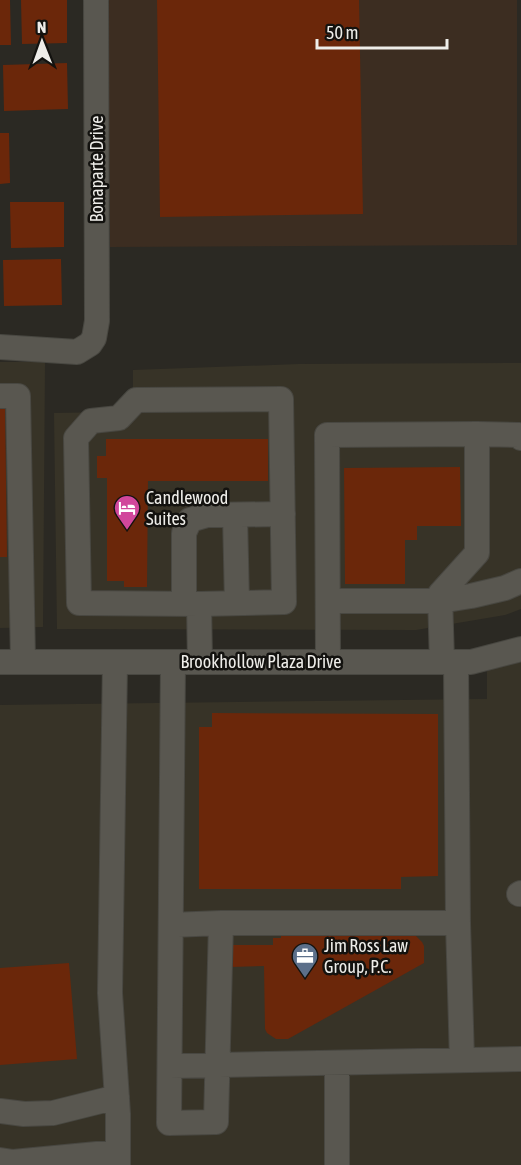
<svg xmlns="http://www.w3.org/2000/svg" width="521" height="1165" viewBox="0 0 521 1165" font-family="'Asap Condensed',sans-serif">
  <style>
    .built { fill: #373327 }
    .industrial { fill: #3c2d21 }
    .building { fill: #6b270a }
    .lines { fill: none; stroke-linecap: round; stroke-linejoin: round }
    .minor-casing { stroke: #484741; stroke-width: 26 }
    .minor { stroke: #595750; stroke-width: 24 }
    .labels { text-anchor: middle; stroke-width: 5; stroke-linejoin: round; paint-order: stroke }
    .street-label { font-size: 18px; fill: #eeede9; stroke: #13120f }
    .poi-label { font-size: 18px; fill: #eeede9; stroke: #13120f; text-anchor: start }
  </style>
  <rect width="100%" height="100%" fill="#2b2923"/>
  <path class="built" d="M 0,362 L 45,362 L 43,627 L 0,628 Z
    M 521,363 L 521,609 L 505,615 L 416,630 L 57,629 L 54,413 L 112,412 L 133,397 L 133,370 L 299,364 Z
    M 521,662 L 521,1165 L 0,1165 L 0,705 L 487,699 L 487,669 Z"/>
  <path class="industrial" d="M 108,0 L 517,0 L 517,245 L 110,247 Z"/>
  <path class="building" d="M 0,0 L 10,0 L 11,45 L 0,45 Z
    M 21,0 L 67,0 L 67,43 L 22,44 Z
    M 157,0 L 359,0 L 363,214 L 160,217 Z
    M 67,63 L 68,109 L 4,111 L 3,65 Z
    M 0,133 L 9,133 L 10,183 L 0,184 Z
    M 10,202 L 64,202 L 64,247 L 11,248 Z
    M 61,259 L 62,305 L 4,306 L 3,260 Z
    M 5,404 L 7,557 L 0,557 L 0,405 Z
    M 106,439 L 268,439 L 268,481 L 148,481 L 147,587 L 124,587 L 124,581 L 107,581 L 107,478 L 97,478 L 97,456 L 106,456 Z
    M 460,467 L 461,526 L 417,526 L 417,540 L 405,540 L 405,584 L 345,584 L 344,468 Z
    M 212,713 L 438,714 L 438,876 L 401,877 L 401,889 L 199,889 L 199,727 L 212,727 Z
    M 411,934 L 415,935 L 422,942 L 424,946 L 424,963 L 288,1039 L 276,1039 L 267,1033 L 265,1029 L 264,966 L 230,967 L 230,945 L 273,945 L 273,938 L 281,938 L 281,935 Z
    M 69,963 L 77,1059 L 0,1065 L 0,968 Z"/>
  <g class="lines">
    <g class="minor-casing">
      <path id="minor" d="M 0,347 L 77,352 L 90,344 L 94,338 L 97,321 L 96,0
        M 0,396 L 18,396 L 23,661
        M 281,399 L 284,602 L 199,604 L 79,603 L 76,438 L 91,421 L 119,418 L 136,400 Z
        M 477,434 L 519,435 L 521,438
        M 235,515 L 237,603
        M 328,601 L 440,601 L 471,596 L 505,588 L 521,581
        M 184,604 L 184,533 L 190,520 L 207,515 L 283,514
        M 199,604 L 200,662
        M 0,662 L 471,662 L 521,649
        M 115,662 L 110,993 L 118,1114 L 118,1165
        M 173,662 L 169,1123 L 216,1122 L 221,923
        M 328,662 L 327,435 L 477,434 L 477,553 L 440,594 L 442,662
        M 456,662 L 458,923 L 462,1060
        M 519,894 L 521,893
        M 171,925 L 221,923 L 458,923
        M 170,1066 L 521,1059
        M 0,1111 L 24,1114 L 53,1113 L 117,1097
        M 0,1160 L 13,1162 L 118,1152
        M 337,1165 L 337,1063"/>
    </g>
    <use href="#minor" class="minor"/>
  </g>
  <defs>
    <g id="hotel-pin" transform="scale(1.35)"><path d="M0 17L-7.5 6A9.5 9.5 0 1 1 7.5 6Z" fill="#d1479c" stroke="#13120f"/><path d="M-6-4.5h1.5V1H6V5H4.5V3h-9V5H-6ZM-4 0a1.8 1.8 0 1 1 3.6 0ZM.5 0V-2.5h3Q6-2.5 6 0Z" fill="#fff"/></g>
    <g id="office-pin" transform="scale(1.35)"><path d="M0 17L-7.5 6A9.5 9.5 0 1 1 7.5 6Z" fill="#5c6f8a" stroke="#13120f"/><path d="M-6-3h4V-5.5h4V-3h4V5H-6ZM-1-4.5V-3h2v-1.5ZM-6 0V1H6V0Z" fill="#fff"/></g>
  </defs>
  <g fill-rule="evenodd">
    <use href="#hotel-pin" x="127" y="508"/>
    <use href="#office-pin" x="305" y="956"/>
  </g>
  <g class="labels">
    <g class="street-label">
      <text transform="translate(97 169) rotate(-90)" y="6">Bonaparte Drive</text>
      <text x="261" y="668">Brookhollow Plaza Drive</text>
    </g>
    <g class="poi-label">
      <text x="146" y="504">Candlewood<tspan x="146" dy="21">Suites</tspan></text>
      <text x="324" y="952">Jim Ross Law<tspan x="324" dy="21">Group, P.C.</tspan></text>
    </g>
  </g>
  <g transform="translate(42 42) rotate(359)" stroke="#13120f" stroke-width="4.5" paint-order="stroke">
  <path d="M0-4.5L10 22L0 15L-10 22Z" fill="#eeede9"/>
  <text y="-9" font-size="16" font-weight="bold" text-anchor="middle" fill="#eeede9">N</text>
  </g>
  <path d="M317 39v9h130v-9" fill="none" stroke="#eeede9" stroke-width="3"/>
  <text x="326" y="39" font-size="18" fill="#eeede9" stroke="#13120f" stroke-width="4.5" paint-order="stroke">50 m</text>
</svg>
